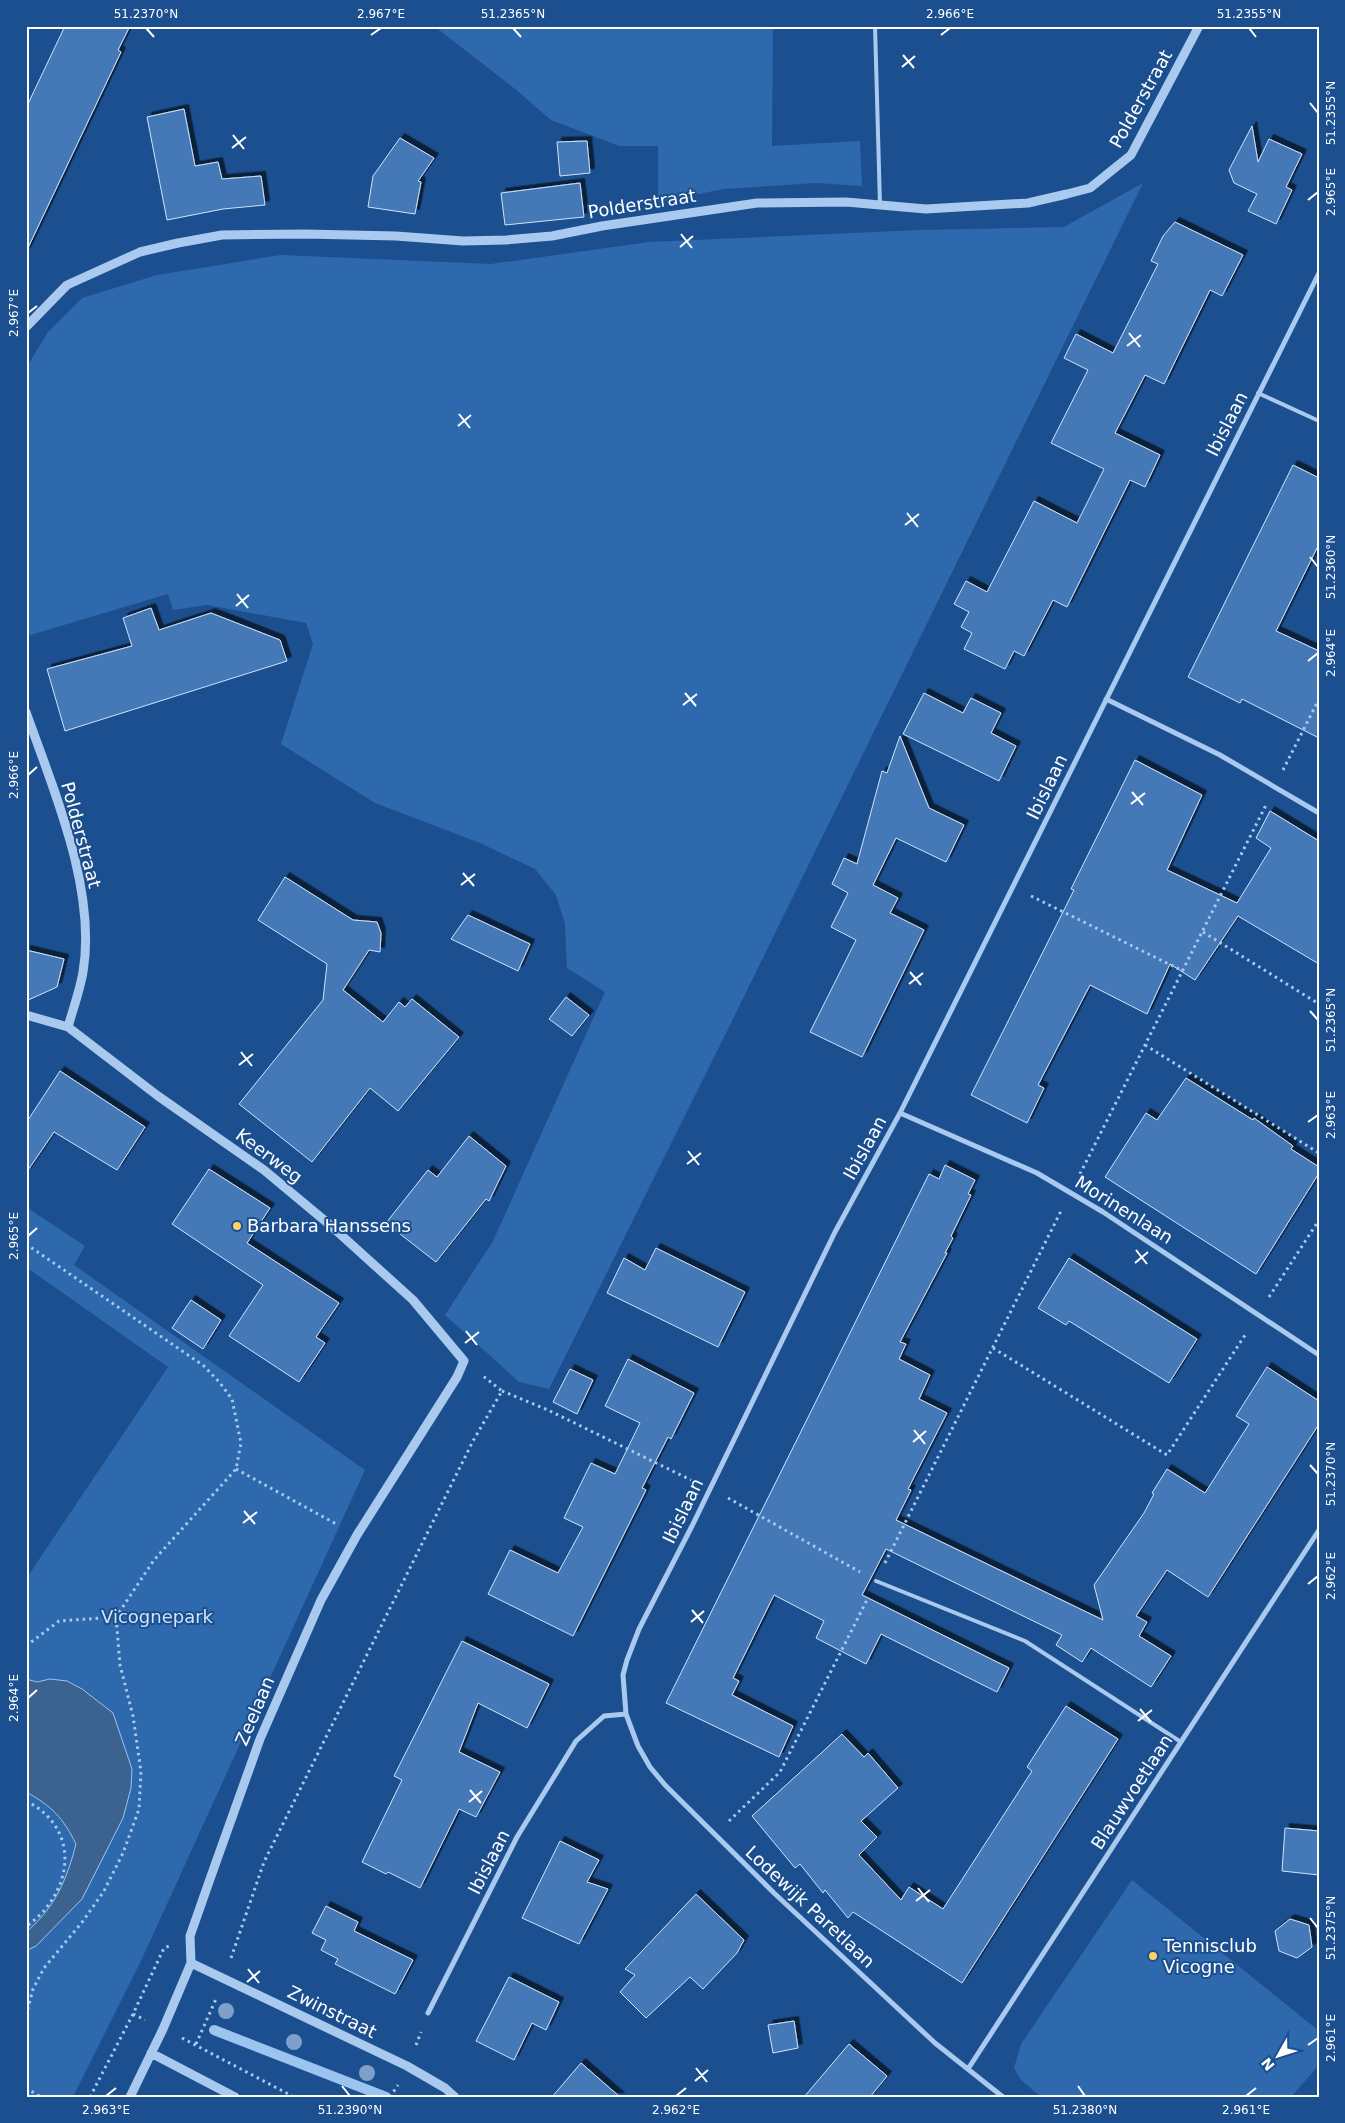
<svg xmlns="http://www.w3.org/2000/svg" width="1345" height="2123" viewBox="0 0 1345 2123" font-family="'DejaVu Sans',sans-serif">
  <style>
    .green { fill: #2e69ad }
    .water { fill: #3c6290; stroke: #9cc4f0 }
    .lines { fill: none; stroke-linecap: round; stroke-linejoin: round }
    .stream { stroke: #9cc4f0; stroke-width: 10 }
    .building { fill: #4478b7; stroke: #cfe3fa; filter: url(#shadow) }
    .path { stroke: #a9c9ee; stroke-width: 3; stroke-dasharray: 2.5 4; stroke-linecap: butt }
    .service { stroke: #a9c9ee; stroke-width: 4 }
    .minor { stroke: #a9c9ee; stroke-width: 5 }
    .tertiary { stroke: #a9c9ee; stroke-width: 9 }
    .tree { fill: #7ea0ca }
    .ticks { fill: none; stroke: #fff; stroke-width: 2 }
    .poi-dot { fill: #ffd166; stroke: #1b4f8f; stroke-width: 2 }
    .labels { text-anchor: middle; stroke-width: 4; stroke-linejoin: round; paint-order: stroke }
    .street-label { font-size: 18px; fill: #fff; stroke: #1b4f8f }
    .poi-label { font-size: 18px; fill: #fff; stroke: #1b4f8f; text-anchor: start }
    .park-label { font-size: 18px; fill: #cfe3fa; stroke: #1b4f8f }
    .neatline { fill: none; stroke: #fff; stroke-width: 2 }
    .ticks-label { font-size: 12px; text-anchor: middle; fill: #fff }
  </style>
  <defs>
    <filter id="shadow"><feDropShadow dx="4.5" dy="-4.5" stdDeviation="0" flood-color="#0009"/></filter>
  </defs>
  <rect width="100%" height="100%" fill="#1b4f8f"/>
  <path class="green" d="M 434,26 L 773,26 L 772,146 L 860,141 L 862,186 L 816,183 L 724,189 L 658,202 L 658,146 L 619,146 L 551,120 L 515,89 Z
    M 1143,183 L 732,1021 L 549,1389 L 519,1382 L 445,1315 L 493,1241 L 605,992 L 567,968 L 565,924 L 556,895 L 535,869 L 480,843 L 375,803 L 281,744 L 313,644 L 306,623 L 207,605 L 173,610 L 168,594 L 27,636 L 26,368 L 48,332 L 82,298 L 157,275 L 281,255 L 491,264 L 649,242 L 919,230 L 1064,227 Z
    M 26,1207 L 85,1246 L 74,1265 L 365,1470 L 141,1961 L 73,2097 L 26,2097 L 26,1579 L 168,1367 L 26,1267 Z
    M 1132,1880 L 1319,2031 L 1319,2065 L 1291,2097 L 1041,2097 L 1021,2080 L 1014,2068 L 1021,2044 Z"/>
  <path class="water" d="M 26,1679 L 37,1682 L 50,1679 L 67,1681 L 82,1689 L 113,1713 L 132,1769 L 131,1788 L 123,1818 L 82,1899 L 36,1946 L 26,1951 L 26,1932 C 55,1908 67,1879 76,1844 C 63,1818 52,1806 26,1792 Z"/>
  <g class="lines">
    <path class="stream" d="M 214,2030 L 386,2097"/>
  </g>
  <path class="building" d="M 65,26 L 130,26 L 118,50 L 121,52 L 26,252 L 26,108 Z
    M 184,109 L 195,166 L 218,162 L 222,179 L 261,176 L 265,205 L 223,209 L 167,220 L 147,117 Z
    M 1252,126 L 1258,162 L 1269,139 L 1302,154 L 1286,187 L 1292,190 L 1276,224 L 1248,211 L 1257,194 L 1234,183 L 1229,170 Z
    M 400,138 L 434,158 L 418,181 L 421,182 L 415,214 L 368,207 L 373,176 Z
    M 587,141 L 590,173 L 560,176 L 557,142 Z
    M 580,183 L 584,217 L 505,225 L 501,193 Z
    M 1175,222 L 1243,255 L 1222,296 L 1210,290 L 1164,384 L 1145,375 L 1115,433 L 1160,455 L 1145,487 L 1130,480 L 1067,607 L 1053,600 L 1024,656 L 1014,651 L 1005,669 L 964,649 L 972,633 L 961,627 L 969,612 L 954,604 L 966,581 L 987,592 L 1034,501 L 1077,523 L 1104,469 L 1051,443 L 1088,370 L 1064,358 L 1076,334 L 1113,353 L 1158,264 L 1151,261 L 1163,236 Z
    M 1293,465 L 1319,478 L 1319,544 L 1276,631 L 1319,651 L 1319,738 L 1242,699 L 1240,703 L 1188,677 Z
    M 151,608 L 159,630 L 211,613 L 280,640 L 287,661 L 65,731 L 47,669 L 132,646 L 123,618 Z
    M 924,693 L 963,713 L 971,698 L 1001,713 L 991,733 L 1016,746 L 999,781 L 903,734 Z
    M 900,736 L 929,808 L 964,825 L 946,862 L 896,838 L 873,885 L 898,898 L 890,913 L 924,930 L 862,1057 L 810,1032 L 856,940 L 831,927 L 848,893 L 832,884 L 844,858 L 857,864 L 882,771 L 887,773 Z
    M 1135,760 L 1202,795 L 1167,870 L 1237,903 L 1271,848 L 1256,838 L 1270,811 L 1319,841 L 1319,964 L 1238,916 L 1195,980 L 1170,964 L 1147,1014 L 1090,985 L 1038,1085 L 1044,1088 L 1027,1123 L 971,1095 L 1074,890 L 1071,889 Z
    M 285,877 L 353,920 L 377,922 L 381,933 L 380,952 L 369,950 L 343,990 L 383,1022 L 399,1002 L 405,1007 L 412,999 L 459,1037 L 398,1111 L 370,1088 L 312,1162 L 239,1104 L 323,1000 L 327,964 L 258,920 Z
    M 468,915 L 530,944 L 518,971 L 451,939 Z
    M 26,950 L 64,959 L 57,987 L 26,1001 Z
    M 566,997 L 589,1015 L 572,1036 L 549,1019 Z
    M 60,1071 L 145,1127 L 117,1170 L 54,1132 L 26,1173 L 26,1123 Z
    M 1186,1078 L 1253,1120 L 1254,1118 L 1293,1146 L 1291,1149 L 1319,1167 L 1319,1173 L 1256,1274 L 1105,1177 L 1146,1113 L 1157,1120 Z
    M 469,1136 L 506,1166 L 489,1201 L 486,1199 L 436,1262 L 386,1223 L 428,1170 L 437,1177 Z
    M 945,1165 L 975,1180 L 968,1194 L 971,1195 L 951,1236 L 953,1238 L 945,1253 L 947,1253 L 900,1342 L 906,1344 L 899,1359 L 930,1375 L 919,1399 L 947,1413 L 908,1489 L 911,1490 L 896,1520 L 1103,1620 L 1094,1585 L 1144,1513 L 1154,1494 L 1152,1493 L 1167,1469 L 1205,1493 L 1249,1424 L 1236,1416 L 1267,1367 L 1319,1401 L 1319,1424 L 1208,1597 L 1167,1570 L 1136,1616 L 1147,1622 L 1139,1636 L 1171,1656 L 1151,1687 L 1091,1648 L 1082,1662 L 1056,1645 L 1062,1635 L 886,1549 L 862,1595 L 1009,1668 L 997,1692 L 881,1634 L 866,1664 L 816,1638 L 824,1621 L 774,1595 L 733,1678 L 739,1681 L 732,1695 L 793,1726 L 779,1757 L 666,1703 L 929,1174 L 939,1179 Z
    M 209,1169 L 270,1208 L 247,1243 L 339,1303 L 316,1337 L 325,1343 L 299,1382 L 229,1336 L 263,1285 L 172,1224 Z
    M 656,1248 L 745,1292 L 718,1347 L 607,1293 L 624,1258 L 645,1270 Z
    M 1069,1258 L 1197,1339 L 1169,1383 L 1069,1321 L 1066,1325 L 1038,1308 Z
    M 191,1300 L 221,1320 L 203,1349 L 172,1328 Z
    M 628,1359 L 694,1393 L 671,1439 L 668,1437 L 642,1488 L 646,1490 L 573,1636 L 488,1594 L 510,1550 L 558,1573 L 583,1527 L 564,1518 L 591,1463 L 615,1474 L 640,1423 L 605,1406 Z
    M 570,1369 L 593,1380 L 577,1414 L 553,1402 Z
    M 462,1641 L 549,1684 L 527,1728 L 478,1703 L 459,1752 L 500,1772 L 476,1817 L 459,1809 L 420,1888 L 388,1872 L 386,1874 L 362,1862 L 402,1780 L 394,1776 Z
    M 1066,1706 L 1118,1739 L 962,1983 L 853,1912 L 848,1918 L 825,1890 L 823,1893 L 800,1864 L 795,1868 L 752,1816 L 842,1734 L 864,1757 L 868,1753 L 898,1788 L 861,1821 L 877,1837 L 859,1855 L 901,1900 L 909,1887 L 943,1909 L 1032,1771 L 1027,1767 Z
    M 1285,1828 L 1319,1831 L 1319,1875 L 1282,1871 Z
    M 560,1841 L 599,1860 L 587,1882 L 608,1889 L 579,1944 L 522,1918 Z
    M 696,1894 L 744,1940 L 737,1953 L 703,1989 L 690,1977 L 646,2018 L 620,1992 L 635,1975 L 625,1969 Z
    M 326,1906 L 358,1922 L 354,1931 L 413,1960 L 395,1994 L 335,1964 L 338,1959 L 321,1950 L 326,1940 L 312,1933 Z
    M 1290,1919 L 1309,1925 L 1312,1947 L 1297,1958 L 1279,1951 L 1275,1931 Z
    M 509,1977 L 559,2002 L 546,2030 L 532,2023 L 514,2060 L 476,2041 Z
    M 794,2021 L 798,2048 L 773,2053 L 768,2025 Z
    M 849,2044 L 887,2076 L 870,2097 L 804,2097 Z
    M 581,2063 L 620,2097 L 552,2097 Z"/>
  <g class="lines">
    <path class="path" d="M 1283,770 L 1319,699
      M 1031,896 L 1183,971
      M 1203,932 L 1319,1004
      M 1145,1045 L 1319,1153
      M 1080,1174 L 1266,805
      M 26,1244 L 204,1366 L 220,1383 L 232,1399 L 241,1443 L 236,1469 L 154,1560 L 116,1617 L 59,1621 L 26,1646
      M 1269,1297 L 1319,1220
      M 993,1348 L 1167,1455 L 1247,1332
      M 502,1391 L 548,1410 L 691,1480
      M 236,1469 L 338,1525
      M 728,1498 L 860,1572
      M 885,1563 L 1061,1211
      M 26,1801 C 71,1823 76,1871 46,1908 C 41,1915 33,1921 26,1927
      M 729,1821 L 780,1772 L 868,1598
      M 231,1958 L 264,1862 L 473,1441 L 502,1391 L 483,1376
      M 133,2014 L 145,2020
      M 26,2016 L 33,1989 L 44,1968 L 83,1921 L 104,1891 L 123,1853 L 139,1809 L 141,1772 L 133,1716 L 120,1665 L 116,1617
      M 182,2038 L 294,2097
      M 196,2044 L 216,1999
      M 416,2045 L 421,2032
      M 26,2088 L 41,2097
      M 90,2097 L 133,2014 L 164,1948 L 169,1946
      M 390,2097 L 398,2085"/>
    <path class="service" d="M 875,26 L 880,205
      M 1258,393 L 1319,421
      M 876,1581 L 1025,1641 L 1181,1742"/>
    <path class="minor" d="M 1106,699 L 1220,755 L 1319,813
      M 900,1113 L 1037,1173 L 1103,1212 L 1319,1355
      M 428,2013 L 517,1837 L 576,1741 L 604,1716 L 626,1714
      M 968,2069 L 1319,1530
      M 1003,2097 L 935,2043 L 774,1893 L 665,1785 L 650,1767 L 638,1746 L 626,1714 L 623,1675 L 627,1660 L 639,1629 L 692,1526 L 835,1232 L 900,1113 L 1319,273"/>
    <path class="tertiary" d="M 26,327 L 67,285 L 140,252 L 178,243 L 222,235 L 305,234 L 396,236 L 463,241 L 506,240 L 552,236 L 602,226 L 757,203 L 846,202 L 926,209 L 1028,203 L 1067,194 L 1090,188 L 1131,155 L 1199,26
      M 26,712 C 53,789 97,889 83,972 C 80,990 73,1009 68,1027
      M 26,1015 L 68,1027 L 158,1096 L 264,1170 L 330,1225 L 413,1300 L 464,1361 L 457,1377 L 357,1535 L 321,1600 L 260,1739 L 210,1879 L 190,1936 L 191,1963 L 163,2029 L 130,2097
      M 191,1963 L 407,2066 L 445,2088 L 455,2097
      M 151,2053 L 235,2097"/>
  </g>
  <g class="tree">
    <circle cx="226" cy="2011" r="8"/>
    <circle cx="294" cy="2042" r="8"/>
    <circle cx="367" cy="2073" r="8"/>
  </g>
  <path class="ticks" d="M 146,28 L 154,37M 513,28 L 521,37M 1249,28 L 1256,37M 371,35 L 381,28M 941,35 L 950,28M 903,55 L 914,68M 902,67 L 915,56M 1310,103 L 1318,113M 233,135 L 244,149M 232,148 L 246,137M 1308,200 L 1318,192M 681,234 L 692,248M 680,247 L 693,236M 28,313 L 37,306M 1129,333 L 1140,347M 1127,346 L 1141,335M 459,414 L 470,428M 458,426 L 471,415M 907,513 L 918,527M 905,525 L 919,514M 1310,557 L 1318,567M 237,594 L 248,608M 236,606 L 249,595M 1308,661 L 1318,653M 685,693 L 696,706M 683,705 L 697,694M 28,775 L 37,767M 1132,792 L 1143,805M 1131,804 L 1145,793M 463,873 L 474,886M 461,885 L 475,874M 910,972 L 921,985M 909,984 L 923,973M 1310,1011 L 1318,1020M 241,1052 L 252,1066M 239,1065 L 253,1054M 1308,1122 L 1318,1115M 688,1151 L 699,1165M 687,1164 L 701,1153M 28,1236 L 37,1228M 1136,1250 L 1147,1264M 1135,1263 L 1148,1252M 466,1331 L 477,1345M 465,1343 L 479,1332M 914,1430 L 925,1444M 913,1442 L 926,1431M 1310,1465 L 1318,1474M 244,1511 L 255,1524M 243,1523 L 257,1512M 1308,1584 L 1318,1576M 692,1610 L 703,1623M 691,1622 L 704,1611M 28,1698 L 37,1690M 1140,1709 L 1151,1722M 1138,1721 L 1152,1710M 470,1790 L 481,1803M 469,1802 L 482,1791M 918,1888 L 929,1902M 916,1901 L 930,1890M 1310,1918 L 1318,1928M 248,1969 L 259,1983M 247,1982 L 260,1971M 1308,2045 L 1318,2038M 696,2068 L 707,2082M 695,2081 L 708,2070M 342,2086 L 350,2096M 1078,2086 L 1085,2096M 106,2096 L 116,2088M 676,2096 L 686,2088M 1246,2096 L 1256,2088"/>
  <g class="poi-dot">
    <circle cx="237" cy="1226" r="5"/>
    <circle cx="1153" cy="1956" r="5"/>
  </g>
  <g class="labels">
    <g class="street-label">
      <text transform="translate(1141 99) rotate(-61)" y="6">Polderstraat</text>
      <text transform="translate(642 204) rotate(-9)" y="6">Polderstraat</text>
      <text transform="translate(1227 424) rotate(-63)" y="6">Ibislaan</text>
      <text transform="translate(1047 787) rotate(-64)" y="6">Ibislaan</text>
      <text transform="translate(81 835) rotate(75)" y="6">Polderstraat</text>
      <text transform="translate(865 1148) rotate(-61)" y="6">Ibislaan</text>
      <text transform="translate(269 1156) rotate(37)" y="6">Keerweg</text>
      <text transform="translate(1124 1210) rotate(32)" y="6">Morinenlaan</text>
      <text transform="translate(683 1511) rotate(-64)" y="6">Ibislaan</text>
      <text transform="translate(255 1711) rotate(-67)" y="6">Zeelaan</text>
      <text transform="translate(1132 1792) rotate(-57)" y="6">Blauwvoetlaan</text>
      <text transform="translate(489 1862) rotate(-63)" y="6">Ibislaan</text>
      <text transform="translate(810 1907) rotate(43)" y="6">Lodewijk Paretlaan</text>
      <text transform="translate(332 2012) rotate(26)" y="6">Zwinstraat</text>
    </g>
    <g class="poi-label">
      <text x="247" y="1232">Barbara Hanssens</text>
      <text x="1163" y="1952">Tennisclub<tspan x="1163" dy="21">Vicogne</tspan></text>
    </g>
    <g class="park-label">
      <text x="157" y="1623">Vicognepark</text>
    </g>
  </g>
  <rect width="1345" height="2123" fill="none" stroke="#1b4f8f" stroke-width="55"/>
  <g transform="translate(1278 2056) rotate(231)" stroke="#1b4f8f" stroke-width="4" paint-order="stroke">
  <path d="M0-4L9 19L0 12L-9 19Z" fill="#ffffff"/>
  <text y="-8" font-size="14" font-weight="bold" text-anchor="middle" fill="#ffffff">N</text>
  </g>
  <rect x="28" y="28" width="1290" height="2068" class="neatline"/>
  <g class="ticks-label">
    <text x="146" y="18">51.2370°N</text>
    <text x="381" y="18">2.967°E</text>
    <text x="513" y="18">51.2365°N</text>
    <text x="950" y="18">2.966°E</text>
    <text x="1249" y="18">51.2355°N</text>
    <text transform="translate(1331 113) rotate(-90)" y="4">51.2355°N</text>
    <text transform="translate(1331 192) rotate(-90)" y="4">2.965°E</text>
    <text transform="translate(14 313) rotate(-90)" y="4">2.967°E</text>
    <text transform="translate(1331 567) rotate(-90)" y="4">51.2360°N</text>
    <text transform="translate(1331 653) rotate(-90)" y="4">2.964°E</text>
    <text transform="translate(14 775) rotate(-90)" y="4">2.966°E</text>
    <text transform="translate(1331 1020) rotate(-90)" y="4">51.2365°N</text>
    <text transform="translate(1331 1115) rotate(-90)" y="4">2.963°E</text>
    <text transform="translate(14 1236) rotate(-90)" y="4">2.965°E</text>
    <text transform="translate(1331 1474) rotate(-90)" y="4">51.2370°N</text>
    <text transform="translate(1331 1576) rotate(-90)" y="4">2.962°E</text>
    <text transform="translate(14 1698) rotate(-90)" y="4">2.964°E</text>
    <text transform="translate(1331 1928) rotate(-90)" y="4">51.2375°N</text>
    <text transform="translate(1331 2038) rotate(-90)" y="4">2.961°E</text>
    <text x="106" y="2114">2.963°E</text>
    <text x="350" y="2114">51.2390°N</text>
    <text x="676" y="2114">2.962°E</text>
    <text x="1085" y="2114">51.2380°N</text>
    <text x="1246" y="2114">2.961°E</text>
  </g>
</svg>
